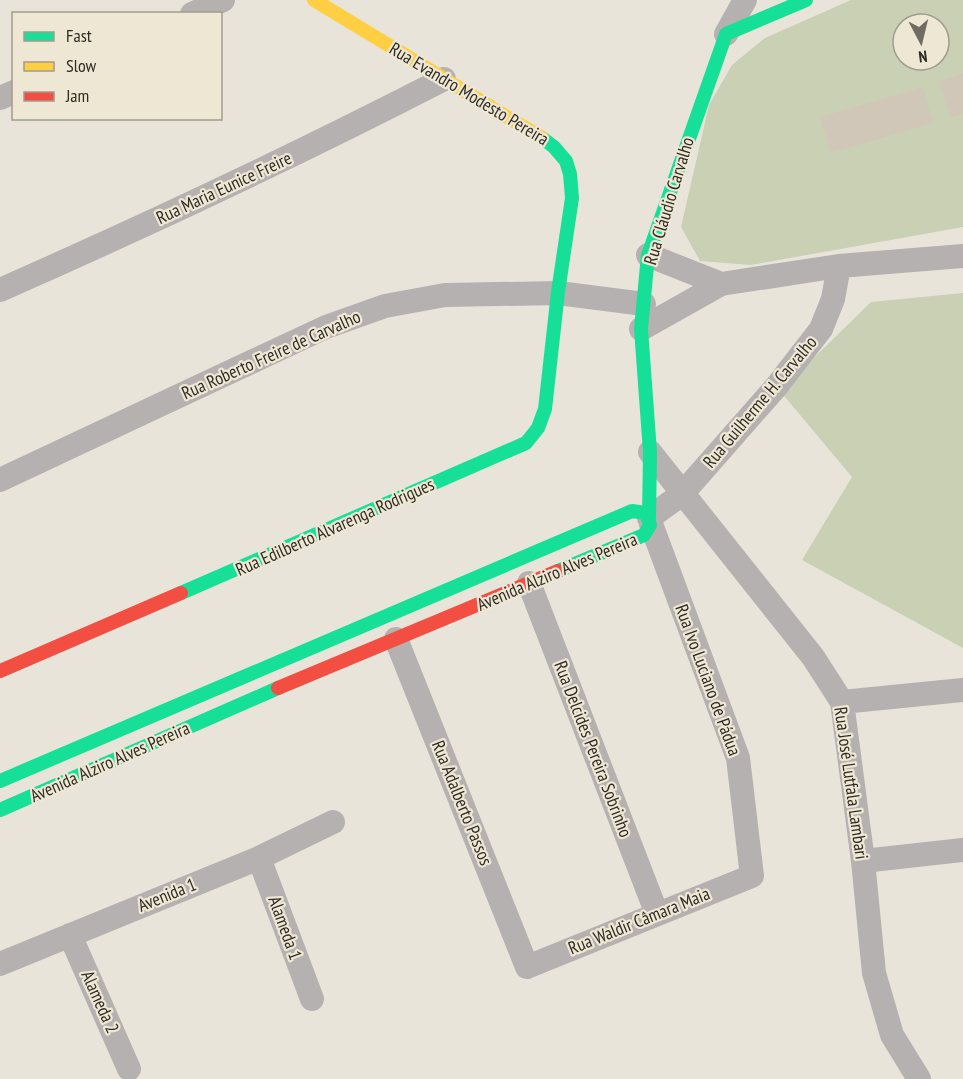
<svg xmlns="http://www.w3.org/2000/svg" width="963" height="1079" viewBox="0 0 963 1079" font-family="'PT Sans Narrow',sans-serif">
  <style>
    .green { fill: #c9d0b3; fill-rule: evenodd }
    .building { fill: #d1c7b9 }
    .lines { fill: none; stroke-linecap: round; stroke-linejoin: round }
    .street { stroke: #b5b1b0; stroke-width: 24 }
    .fast { stroke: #16e098; stroke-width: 14 }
    .slow { stroke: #ffcf43; stroke-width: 14 }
    .jam { stroke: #f24e42; stroke-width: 14 }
    .labels { text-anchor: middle; stroke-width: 4.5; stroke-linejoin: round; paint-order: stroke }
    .street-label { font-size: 18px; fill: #2f2c25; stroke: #eee7d4 }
  </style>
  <rect width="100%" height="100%" fill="#e8e4da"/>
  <path class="green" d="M 851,0 L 963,0 L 963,227 L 751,265 L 700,261 L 681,227 L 709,105 L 732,65 L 765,38 ZM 903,24 L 939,24 L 939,60 L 903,60 Z
    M 963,293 L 963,648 L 802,560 L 852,477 L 780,391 L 871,302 Z"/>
  <path class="building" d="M 963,74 L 963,114 L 950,117 L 939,81 Z
    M 923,87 L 933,123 L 831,153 L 820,117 Z"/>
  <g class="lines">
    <path class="street" d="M 192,14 L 223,0
      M 726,34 L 745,0
      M 0,98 L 14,92
      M 648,255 L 721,284
      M 0,290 C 150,224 298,154 444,79
      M 641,329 L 721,284 L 839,266 L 963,256
      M 650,452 L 813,657 L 842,702 L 863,861 L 874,973 L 892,1035 L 919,1079
      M 0,480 L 326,327 L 385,306 L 445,295 L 558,293 L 644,304
      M 649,518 L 682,494 L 776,387 L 821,329 L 833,299 L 839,266
      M 529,583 L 657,914
      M 396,639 L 527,967 L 752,876 L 738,758 L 651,524
      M 842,702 L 963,690
      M 259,858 L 312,999
      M 863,861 L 963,850
      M 70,935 L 129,1069
      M 0,964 L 259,858 L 333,822"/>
    <path class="fast" d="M 649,518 L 650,452 L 641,329 L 648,255 L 726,34 L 806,0
      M 181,593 L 526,443 L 538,428 L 545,409 L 558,292 L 572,198 L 570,174 L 566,161 L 554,147 L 542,138
      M 0,781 L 632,511 L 646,513 L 650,525 L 644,535 L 558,571
      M 0,810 L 278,688"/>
    <path class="slow" d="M 314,0 L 542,138"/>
    <path class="jam" d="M 0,671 L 181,593
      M 278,688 L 558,571"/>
  </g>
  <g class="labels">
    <g class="street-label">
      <text transform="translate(469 94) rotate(31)" y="6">Rua Evandro Modesto Pereira</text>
      <text transform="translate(224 188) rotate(-25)" y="6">Rua Maria Eunice Freire</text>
      <text transform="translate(669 201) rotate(-73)" y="6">Rua Cláudio Carvalho</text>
      <text transform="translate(271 355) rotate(-24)" y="6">Rua Roberto Freire de Carvalho</text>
      <text transform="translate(760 402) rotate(-50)" y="6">Rua Guilherme H. Carvalho</text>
      <text transform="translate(335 527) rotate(-24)" y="6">Rua Edilberto Alvarenga Rodrigues</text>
      <text transform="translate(557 572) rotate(-23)" y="6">Avenida Alziro Alves Pereira</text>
      <text transform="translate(708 680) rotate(70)" y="6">Rua Ivo Luciano de Pádua</text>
      <text transform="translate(593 749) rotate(69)" y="6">Rua Delcides Pereira Sobrinho</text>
      <text transform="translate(110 762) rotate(-24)" y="6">Avenida Alziro Alves Pereira</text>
      <text transform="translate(851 783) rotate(82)" y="6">Rua José Lutfala Lambari</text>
      <text transform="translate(462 803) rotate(68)" y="6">Rua Adalberto Passos</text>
      <text transform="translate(167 895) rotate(-22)" y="6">Avenida 1</text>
      <text transform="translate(639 921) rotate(-22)" y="6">Rua Waldir Câmara Maia</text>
      <text transform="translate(285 928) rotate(70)" y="6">Alameda 1</text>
      <text transform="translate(100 1002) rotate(66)" y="6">Alameda 2</text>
    </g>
  </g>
  <rect x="12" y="12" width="210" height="108" fill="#eee7d4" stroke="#a29c8e" stroke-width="1.5"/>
  <rect x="24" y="32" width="30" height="9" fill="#16e098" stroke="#a29c8e" stroke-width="1.5"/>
  <text x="66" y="42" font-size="18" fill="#2f2c25">Fast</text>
  <rect x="24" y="62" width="30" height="9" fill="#ffcf43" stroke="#a29c8e" stroke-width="1.5"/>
  <text x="66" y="72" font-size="18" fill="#2f2c25">Slow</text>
  <rect x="24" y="92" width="30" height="9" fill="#f24e42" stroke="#a29c8e" stroke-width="1.5"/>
  <text x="66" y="102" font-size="18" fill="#2f2c25">Jam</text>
  <g transform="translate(921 42) rotate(173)"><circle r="28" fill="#eee7d4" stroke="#a29c8e" stroke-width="1.5"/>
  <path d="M0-4.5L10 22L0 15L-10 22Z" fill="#706c64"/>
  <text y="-9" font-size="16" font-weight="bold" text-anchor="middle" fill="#2f2c25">N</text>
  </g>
</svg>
